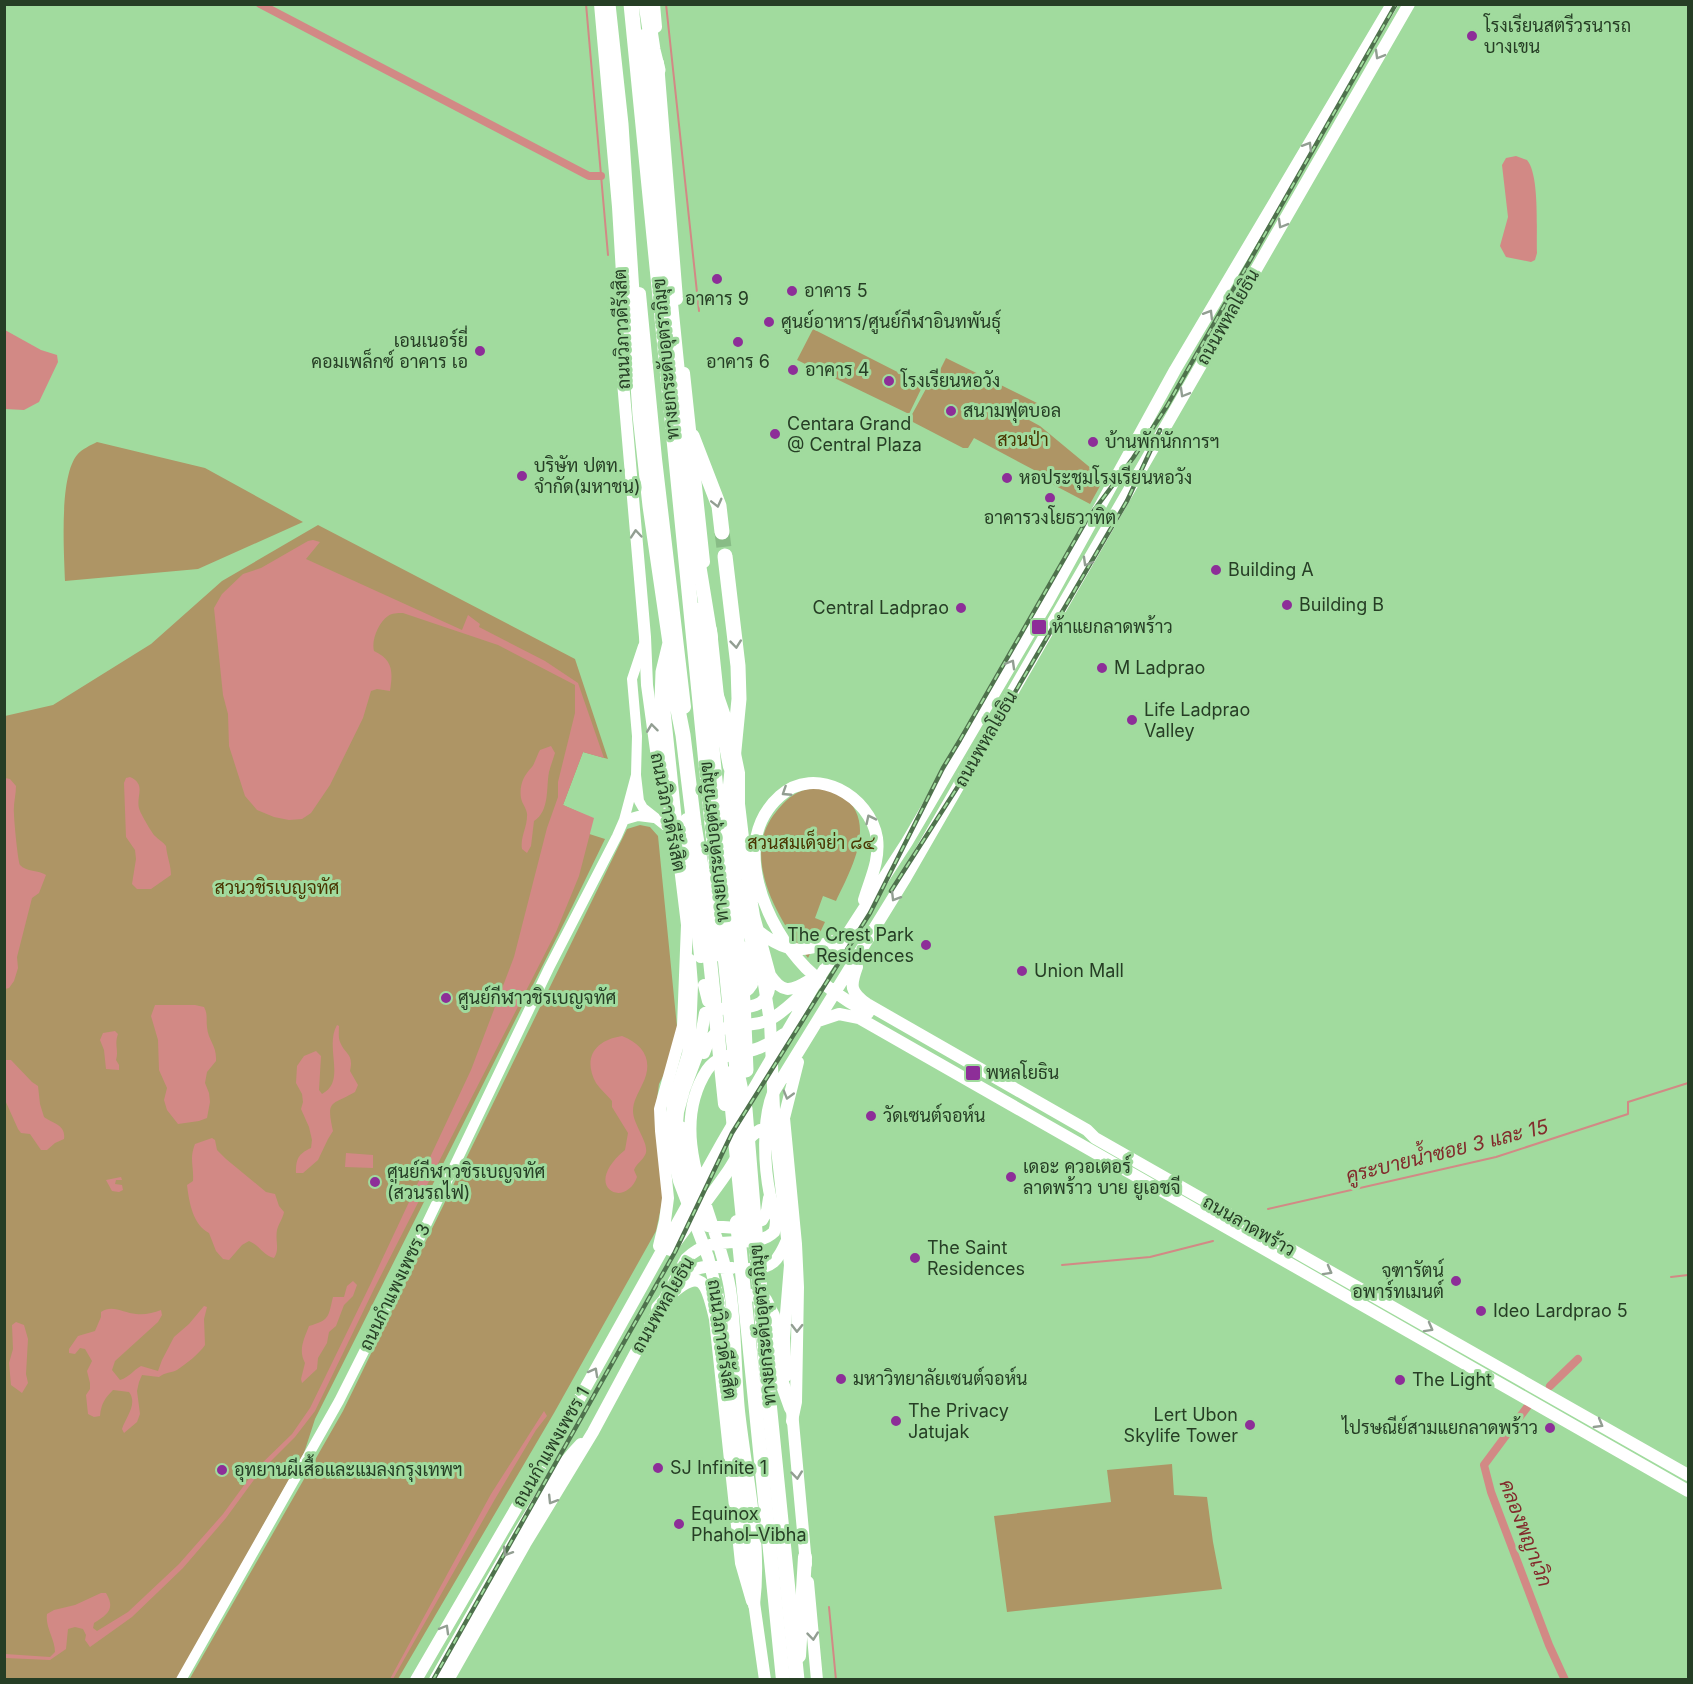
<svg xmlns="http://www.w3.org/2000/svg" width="1693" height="1684" viewBox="0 0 1693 1684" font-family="Inter,Sarabun,sans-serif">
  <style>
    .green { fill: #ae9565 }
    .water { fill: #d28985 }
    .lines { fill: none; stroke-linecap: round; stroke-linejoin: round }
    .stream { stroke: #d28985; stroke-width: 2 }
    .canal { stroke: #d28985; stroke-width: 8 }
    .motorway-tunnel { stroke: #88bc86; stroke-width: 15; stroke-dasharray: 15 8; stroke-linecap: butt }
    .tertiary { stroke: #fff; stroke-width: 10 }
    .secondary { stroke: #fff; stroke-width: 12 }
    .primary { stroke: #fff; stroke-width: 12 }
    .trunk { stroke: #fff; stroke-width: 14 }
    .motorway { stroke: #fff; stroke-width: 15 }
    .rail-casing { stroke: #4f724d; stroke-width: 4.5 }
    .rail { stroke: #a1db9e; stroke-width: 2; stroke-dasharray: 7; stroke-linecap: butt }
    .oneway { stroke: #929e92 }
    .poi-dot { fill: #8d2e98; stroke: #a1db9e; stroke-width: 2 }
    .labels { text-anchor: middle; stroke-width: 6; stroke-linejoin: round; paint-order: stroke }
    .poi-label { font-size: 18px; fill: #263e25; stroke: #a1db9e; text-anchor: start }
    .street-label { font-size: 18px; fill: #263e25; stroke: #a1db9e }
    .park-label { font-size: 18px; fill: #493400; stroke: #a1db9e }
    .water-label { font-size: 20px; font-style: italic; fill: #822b2c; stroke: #a1db9e }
  </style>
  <rect width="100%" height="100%" fill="#a1db9e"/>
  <path class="green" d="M 813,329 L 923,385 L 909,414 L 797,360 Z
    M 946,358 L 1037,403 L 1029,420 L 1040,426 L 1104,479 L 1090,504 L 1033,474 L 1034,470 L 974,438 L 968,448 L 963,448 L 909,420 L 934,374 L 938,374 Z
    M 97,442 L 205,468 L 303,522 L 198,569 L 65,581 C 64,552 59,477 77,455 C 82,449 91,445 97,442 Z
    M 318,525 L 575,659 L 608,759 L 583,752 L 563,805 L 585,815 L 580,831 L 605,839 L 572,907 L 315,1419 L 304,1453 L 177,1679 L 5,1679 L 5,716 L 53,705 L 151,644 L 222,581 Z
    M 818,787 C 825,789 834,791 840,794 C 880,820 850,871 836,901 L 823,896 L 815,918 L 825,922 L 808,958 C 779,921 739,856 776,812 C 789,796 797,790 818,787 Z
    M 640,825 L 650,827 L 658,836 L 678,1037 L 672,1059 L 659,1084 L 655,1114 L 663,1198 L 656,1231 L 554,1413 L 398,1679 L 189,1680 L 343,1411 L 627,829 Z
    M 1172,1464 L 1174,1495 L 1207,1497 L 1213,1542 L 1222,1589 L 1007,1612 L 994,1516 L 1111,1502 L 1107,1470 Z"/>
  <path class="water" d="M 1516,156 L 1527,160 C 1540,175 1536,232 1537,253 L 1535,260 L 1531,262 L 1506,257 L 1500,246 L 1508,217 L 1502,165 L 1506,158 Z
    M 5,330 L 41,350 L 57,355 L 58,362 L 39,402 L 24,410 L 5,409 Z
    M 313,540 L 320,542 L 306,559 L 462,630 L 468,615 L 480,624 L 479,627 L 545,661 L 578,683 L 604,758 L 583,752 L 563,805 L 594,818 L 579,876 L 556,932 L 374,1289 L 315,1411 L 295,1437 L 259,1473 L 226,1518 L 183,1568 L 132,1617 L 90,1647 L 85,1640 L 86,1635 L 83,1629 L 75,1627 L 68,1629 L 66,1649 L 50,1660 L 5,1658 L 5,1654 L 50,1657 L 55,1652 C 55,1639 45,1627 47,1614 L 54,1610 L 75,1605 L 101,1593 L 106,1593 C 115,1608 109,1614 94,1623 L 93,1628 L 97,1631 L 128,1612 L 179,1564 L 223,1514 L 256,1469 L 292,1434 L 310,1408 L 371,1283 L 471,1070 L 514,957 L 547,828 L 558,797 L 558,782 L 575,713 L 575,685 L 498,645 L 403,613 C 397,613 392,613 388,616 C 379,622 371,640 374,651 C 393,660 393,671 390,691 L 377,689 L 371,691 L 363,718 L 330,785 L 311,813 L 302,819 L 289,820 L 274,817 L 257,810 L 245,796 L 229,746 L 228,714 L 223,695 L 214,608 L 222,594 L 243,574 L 261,568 L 308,541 Z
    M 551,746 L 555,753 C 553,759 551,765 549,772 C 546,787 550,811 534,821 L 531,846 L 527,853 L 522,849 C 520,837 527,828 527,816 C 528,810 522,804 521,798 C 519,785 524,775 532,767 C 535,763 537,755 540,750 Z
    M 130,777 C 148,785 134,798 140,811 C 141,814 153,835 155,836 C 159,840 163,842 166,846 C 167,857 171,865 171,875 L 151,889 L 137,889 L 132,884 L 136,859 L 135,850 L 126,837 L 124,783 L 126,778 Z
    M 5,778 L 10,779 L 16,786 C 16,795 13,805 14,814 C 14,821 18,862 20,865 C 26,872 39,870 46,875 L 39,893 L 32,898 L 17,957 L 18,968 L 14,981 L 9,988 L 5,989 Z
    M 155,1005 L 195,1005 L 204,1007 C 208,1014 206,1019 207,1027 C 208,1041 217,1045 216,1061 L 207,1072 L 205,1083 L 209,1093 L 210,1102 L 207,1118 L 199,1121 L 178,1124 L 167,1110 L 164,1100 L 167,1088 L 159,1070 L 158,1040 L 151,1016 Z
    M 337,1025 L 339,1026 C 339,1031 338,1037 340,1042 C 345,1055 354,1053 350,1071 L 358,1085 L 355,1092 C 331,1106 326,1099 333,1131 L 328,1139 L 318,1160 L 303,1173 L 296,1173 C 296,1159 298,1154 311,1148 L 312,1140 L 309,1127 L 301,1109 L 303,1102 L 302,1094 L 296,1083 L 297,1066 L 304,1056 L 316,1051 L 321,1056 L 319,1090 L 322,1094 C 347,1081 324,1048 337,1025 Z
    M 115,1031 L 118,1034 C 114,1045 119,1050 116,1060 L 119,1065 L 119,1070 L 106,1069 L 104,1050 L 100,1040 L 103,1033 Z
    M 622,1036 C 645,1045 654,1062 642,1085 C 638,1094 633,1101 633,1111 C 633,1125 651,1145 645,1155 C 642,1161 637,1163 634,1170 L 637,1177 C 625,1210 580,1187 625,1150 L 628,1133 L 612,1107 L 612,1101 C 607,1095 600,1089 596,1083 C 582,1057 596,1040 622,1036 Z
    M 5,1060 L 11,1060 L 32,1082 L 38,1086 L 40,1104 L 44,1117 C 54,1124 66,1125 64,1139 L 55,1143 L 47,1150 L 41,1150 L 30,1134 L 21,1133 L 18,1129 L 5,1100 Z
    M 212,1138 L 215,1140 L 217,1150 L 226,1159 L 266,1192 L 275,1194 L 279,1206 L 284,1212 C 283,1218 279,1223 277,1230 C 275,1241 280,1249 274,1258 C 263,1255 259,1245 249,1241 L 242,1245 L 229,1260 L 223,1259 L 216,1251 L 209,1233 C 193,1225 189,1202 187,1185 L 193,1181 C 194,1166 189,1159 195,1144 Z
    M 346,1153 L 373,1155 L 373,1168 L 345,1167 Z
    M 121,1177 L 122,1180 L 116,1180 L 115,1184 L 122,1185 L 123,1190 L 119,1192 L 112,1191 L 106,1180 Z
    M 353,1281 L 357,1285 L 353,1296 L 344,1305 L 336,1326 L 329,1332 L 327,1343 L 318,1358 L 317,1369 L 302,1383 L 301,1379 L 305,1363 C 298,1350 304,1339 309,1326 C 330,1320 328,1317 333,1297 L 344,1297 L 347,1286 Z
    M 204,1306 L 207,1307 L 204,1319 L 205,1345 C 199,1354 186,1364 177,1370 C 171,1373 165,1372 159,1377 L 142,1375 L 139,1382 L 137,1391 L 140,1414 L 137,1422 L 124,1433 L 122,1429 C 126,1417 138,1404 129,1392 L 113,1390 C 105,1398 101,1404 100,1416 L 94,1417 L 88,1414 L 86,1395 L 90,1389 L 90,1383 L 87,1371 L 92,1361 L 85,1349 L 80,1348 L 75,1354 L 69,1353 L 69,1349 L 78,1336 L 95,1331 L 101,1317 L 101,1312 C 112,1304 124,1313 136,1314 C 145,1315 153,1313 161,1310 L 162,1315 L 158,1322 L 115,1361 L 112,1370 L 120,1380 C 130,1377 133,1370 141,1366 L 158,1371 L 162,1360 L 174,1337 L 189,1324 Z
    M 16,1322 L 24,1325 L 28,1339 L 26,1374 L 28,1383 L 22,1393 L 11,1385 L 9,1363 L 13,1349 L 12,1325 Z
    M 544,1411 L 547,1416 L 536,1430 L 495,1499 L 393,1679 L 390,1679 L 491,1494 Z"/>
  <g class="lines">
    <path class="stream" d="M 586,4 L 608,255
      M 666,4 L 699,311
      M 1268,1209 L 1496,1157 L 1628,1114 L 1628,1102 L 1688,1083
      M 1062,1265 L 1150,1257 L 1213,1241
      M 1671,1277 L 1688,1275
      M 829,1607 L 836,1680"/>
    <path class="canal" d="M 260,4 L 589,176 L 601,176
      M 1550,1386 L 1578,1359
      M 1528,1406 L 1484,1465 L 1491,1492 L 1549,1645 L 1565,1680"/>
    <path class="motorway-tunnel" d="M 722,532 L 725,556"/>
    <path class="tertiary" d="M 643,646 L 632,679 L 637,736 L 636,775 L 639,801 L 643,808 L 667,827 L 676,844
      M 624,820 L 638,816 L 654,818
      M 181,1680 L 339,1401 L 394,1292 L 549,968 L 617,836 L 624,820 L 636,775"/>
    <path class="secondary" d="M 600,4 L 618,207 L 626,340 L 623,382 L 645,637 L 647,685 L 659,772 L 675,826 L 688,933
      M 654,4 L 656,27
      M 658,63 L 677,299
      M 684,373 L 704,562
      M 711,630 L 721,725 L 729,767
      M 733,811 L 738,880 L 742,910 L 764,984 L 770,1022 L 775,1131 L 790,1265 L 784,1338 L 786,1376
      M 690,960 L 692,985 L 690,1037 L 688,1054 L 673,1102 L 670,1133 L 671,1148 L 679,1181 L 708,1257 L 719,1301 L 744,1532 L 765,1680
      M 792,1411 L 806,1564
      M 808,1582 L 817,1680"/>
    <path class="primary" d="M 864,900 C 870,879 880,861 877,838 C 870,796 815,764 780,796 C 728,842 766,927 806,968 C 824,986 846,1001 868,1013
      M 757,930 C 793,959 805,950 846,937
      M 857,967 C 850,986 850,992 867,1004 L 1087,1130 L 1095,1138 L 1688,1475
      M 770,975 C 782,993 790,992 808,981
      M 704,985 L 708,1001 L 718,1009
      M 818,1021 L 839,1014 L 859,1018 L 1688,1491
      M 704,1053 C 716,1015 740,1032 769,1020 C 785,1012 796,998 810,988
      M 681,1127 C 681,1160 689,1191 699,1222
      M 661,1131 L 669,1139 L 673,1139 L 676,1135 L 678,1112 L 684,1090 L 698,1053 L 705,1013 C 734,1000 772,1022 770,975 L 754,916 L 748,880 L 739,804 L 739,773 L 731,734 L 717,693
      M 708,1226 L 738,1228 L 762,1220 L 767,1211 L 769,1198
      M 659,1246 L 665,1221 L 668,1198 L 661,1131 L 660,1109 L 683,1026 L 687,925
      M 670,1250 C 688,1225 708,1200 726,1174 C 736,1160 745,1138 760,1130 C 772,1125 782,1133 786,1143
      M 749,1269 C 773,1268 778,1261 787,1240
      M 678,1284 C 696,1263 706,1266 732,1268
      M 669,1296 C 704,1264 707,1286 715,1319 L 741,1563 L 752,1601
      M 792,1421 L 796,1402 L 798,1287 L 796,1244 L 784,1118 L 798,1062
      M 754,1605 C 762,1541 746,1475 739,1411 C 735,1371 736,1329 730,1289 C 719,1219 663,1138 707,1070 C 718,1053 739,1055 756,1049 C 766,1046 775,1040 784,1034
      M 416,1680 L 568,1419 L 722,1143 L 815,984 L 907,842 L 1047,603 L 1175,370 L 1392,4
      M 435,1680 C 463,1630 491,1580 520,1531 C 539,1500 556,1470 581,1444
      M 448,1680 L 525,1544 L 593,1432 L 686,1259 C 714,1230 753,1252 774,1232 C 779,1219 773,1208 770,1195 C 764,1167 762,1120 773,1093 L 906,877 L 1409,4"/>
    <path class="trunk" d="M 644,36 L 683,422 L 693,555
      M 639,294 L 655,459 L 684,707
      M 696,546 L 711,638
      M 698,610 L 704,658 L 721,838
      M 687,820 L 701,956
      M 680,866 L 683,842
      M 708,941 L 725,1104
      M 734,995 C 742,994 747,991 751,984 L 742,948
      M 737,1222 L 783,1680
      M 755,1295 L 765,1300 L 773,1316 L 775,1343 L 781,1380 L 791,1408
      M 658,1308 L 669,1296
      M 799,1656 L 805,1557"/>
    <path class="motorway" d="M 608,4 L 621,124 L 640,415 L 650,506 L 670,643 L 663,672 L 662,701 L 675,826
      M 631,4 L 733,1037 L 738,1077 L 745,1109 L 769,1402 L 797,1680
      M 646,4 L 653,50 L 658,70
      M 692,436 L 719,506 L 722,532
      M 725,556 L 738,666 L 739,699 L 726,831 L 743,1001 L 746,1070
      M 668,659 L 683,735 L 694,825 L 706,896
      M 708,886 L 710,922 L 715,954
      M 729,1074 L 745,1235"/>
    <g class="rail-casing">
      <path id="rail" d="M 891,891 L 980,752 L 1127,501 L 1160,430
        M 433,1680 L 675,1252 L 732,1133 L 870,913 L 943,768 L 960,740 L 1086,521 L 1133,458 L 1167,406 L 1396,4"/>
    </g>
    <use href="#rail" class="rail"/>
  </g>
  <defs><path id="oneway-chevron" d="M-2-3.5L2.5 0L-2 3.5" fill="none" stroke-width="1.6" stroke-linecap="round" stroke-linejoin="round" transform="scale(1.5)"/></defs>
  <g class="oneway">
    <use href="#oneway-chevron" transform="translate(1379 55) rotate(120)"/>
    <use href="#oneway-chevron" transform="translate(1308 146) rotate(-59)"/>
    <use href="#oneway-chevron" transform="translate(1282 224) rotate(120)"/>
    <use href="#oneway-chevron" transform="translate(1209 314) rotate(-59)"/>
    <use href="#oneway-chevron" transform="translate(1184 393) rotate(120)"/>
    <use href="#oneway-chevron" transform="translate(717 503) rotate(76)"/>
    <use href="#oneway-chevron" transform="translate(636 534) rotate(-95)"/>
    <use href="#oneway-chevron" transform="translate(1087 562) rotate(120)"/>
    <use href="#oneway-chevron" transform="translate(736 644) rotate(84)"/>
    <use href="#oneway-chevron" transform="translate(1011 664) rotate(-60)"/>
    <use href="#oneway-chevron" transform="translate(652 728) rotate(-97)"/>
    <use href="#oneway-chevron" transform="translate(786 792) rotate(147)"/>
    <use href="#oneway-chevron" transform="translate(870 819) rotate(-116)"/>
    <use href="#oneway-chevron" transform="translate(895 897) rotate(121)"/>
    <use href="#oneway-chevron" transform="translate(788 1095) rotate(106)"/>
    <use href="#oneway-chevron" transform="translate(1328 1271) rotate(29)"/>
    <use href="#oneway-chevron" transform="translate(797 1328) rotate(91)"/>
    <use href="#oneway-chevron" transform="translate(1429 1328) rotate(29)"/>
    <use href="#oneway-chevron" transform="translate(594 1372) rotate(-61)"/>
    <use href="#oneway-chevron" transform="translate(1599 1424) rotate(30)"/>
    <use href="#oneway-chevron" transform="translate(797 1475) rotate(84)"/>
    <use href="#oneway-chevron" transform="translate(552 1500) rotate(122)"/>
    <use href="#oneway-chevron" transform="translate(507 1552) rotate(121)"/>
    <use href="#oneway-chevron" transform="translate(445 1629) rotate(-60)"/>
    <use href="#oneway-chevron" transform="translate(813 1636) rotate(84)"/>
  </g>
  <g class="poi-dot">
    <circle cx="1472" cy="36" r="6"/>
    <circle cx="717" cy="279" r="6"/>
    <circle cx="792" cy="291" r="6"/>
    <circle cx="769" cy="322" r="6"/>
    <circle cx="738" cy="342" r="6"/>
    <circle cx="480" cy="351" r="6"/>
    <circle cx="793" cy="370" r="6"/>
    <circle cx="889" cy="381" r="6"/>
    <circle cx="951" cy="411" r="6"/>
    <circle cx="775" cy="434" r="6"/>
    <circle cx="1093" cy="442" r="6"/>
    <circle cx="522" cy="476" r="6"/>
    <circle cx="1007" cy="478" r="6"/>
    <circle cx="1050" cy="498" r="6"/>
    <circle cx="1216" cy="570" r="6"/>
    <circle cx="1287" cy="605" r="6"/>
    <circle cx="961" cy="608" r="6"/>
    <rect x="1031" y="619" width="16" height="16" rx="3"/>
    <circle cx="1102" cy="668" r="6"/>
    <circle cx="1132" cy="720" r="6"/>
    <circle cx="926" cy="945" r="6"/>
    <circle cx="1022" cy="971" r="6"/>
    <circle cx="446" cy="998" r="6"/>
    <rect x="965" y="1065" width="16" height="16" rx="3"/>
    <circle cx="871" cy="1116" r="6"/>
    <circle cx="1011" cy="1177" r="6"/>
    <circle cx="375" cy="1182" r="6"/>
    <circle cx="915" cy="1258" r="6"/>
    <circle cx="1456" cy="1281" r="6"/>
    <circle cx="1481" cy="1311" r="6"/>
    <circle cx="841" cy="1379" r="6"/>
    <circle cx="1400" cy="1380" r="6"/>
    <circle cx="896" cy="1421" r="6"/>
    <circle cx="1250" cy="1425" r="6"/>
    <circle cx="1550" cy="1428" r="6"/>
    <circle cx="658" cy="1468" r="6"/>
    <circle cx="222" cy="1470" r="6"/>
    <circle cx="679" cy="1524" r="6"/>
  </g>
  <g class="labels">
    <g class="poi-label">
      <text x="1484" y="32">โรงเรียนสตรีวรนารถ<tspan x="1484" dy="21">บางเขน</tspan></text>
      <text x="804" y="297">อาคาร 5</text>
      <text x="717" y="305" text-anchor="middle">อาคาร 9</text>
      <text x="781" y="328">ศูนย์อาหาร/ศูนย์กีฬาอินทพันธุ์</text>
      <text x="468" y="347" text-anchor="end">เอนเนอร์ยี่<tspan x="468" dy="21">คอมเพล็กซ์ อาคาร เอ</tspan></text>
      <text x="738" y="368" text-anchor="middle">อาคาร 6</text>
      <text x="805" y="376">อาคาร 4</text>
      <text x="901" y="387">โรงเรียนหอวัง</text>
      <text x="963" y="417">สนามฟุตบอล</text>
      <text x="787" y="430">Centara Grand<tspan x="787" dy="21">@ Central Plaza</tspan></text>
      <text x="1105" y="448">บ้านพักนักการฯ</text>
      <text x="534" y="472">บริษัท ปตท.<tspan x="534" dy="21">จำกัด(มหาชน)</tspan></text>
      <text x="1019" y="484">หอประชุมโรงเรียนหอวัง</text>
      <text x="1050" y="524" text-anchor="middle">อาคารวงโยธวาทิต</text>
      <text x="1228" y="576">Building A</text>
      <text x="1299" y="611">Building B</text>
      <text x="949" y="614" text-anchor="end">Central Ladprao</text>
      <text x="1052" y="633">ห้าแยกลาดพร้าว</text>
      <text x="1114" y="674">M Ladprao</text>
      <text x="1144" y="716">Life Ladprao<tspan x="1144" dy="21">Valley</tspan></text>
      <text x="914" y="941" text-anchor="end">The Crest Park<tspan x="914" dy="21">Residences</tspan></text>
      <text x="1034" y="977">Union Mall</text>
      <text x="458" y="1004">ศูนย์กีฬาวชิรเบญจทัศ</text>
      <text x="986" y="1079">พหลโยธิน</text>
      <text x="883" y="1122">วัดเซนต์จอห์น</text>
      <text x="1023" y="1173">เดอะ ควอเตอร์<tspan x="1023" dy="21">ลาดพร้าว บาย ยูเอชจี</tspan></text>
      <text x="387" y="1178">ศูนย์กีฬาวชิรเบญจทัศ<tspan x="387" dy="21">(สวนรถไฟ)</tspan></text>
      <text x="927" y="1254">The Saint<tspan x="927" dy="21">Residences</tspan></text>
      <text x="1444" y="1277" text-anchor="end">จุฑารัตน์<tspan x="1444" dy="21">อพาร์ทเมนต์</tspan></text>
      <text x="1493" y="1317">Ideo Lardprao 5</text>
      <text x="853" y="1385">มหาวิทยาลัยเซนต์จอห์น</text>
      <text x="1412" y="1386">The Light</text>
      <text x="908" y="1417">The Privacy<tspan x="908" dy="21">Jatujak</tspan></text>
      <text x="1238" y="1421" text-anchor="end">Lert Ubon<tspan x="1238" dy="21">Skylife Tower</tspan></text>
      <text x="1538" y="1434" text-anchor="end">ไปรษณีย์สามแยกลาดพร้าว</text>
      <text x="670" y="1474">SJ Infinite 1</text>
      <text x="234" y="1476">อุทยานผีเสื้อและแมลงกรุงเทพฯ</text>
      <text x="691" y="1520">Equinox<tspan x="691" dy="21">Phahol–Vibha</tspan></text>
    </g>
    <g class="street-label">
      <text transform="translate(1228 317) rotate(-60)" y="6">ถนนพหลโยธิน</text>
      <text transform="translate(622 329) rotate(-92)" y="6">ถนนวิภาวดีรังสิต</text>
      <text transform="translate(666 359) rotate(-95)" y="6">ทางยกระดับอุตราภิมุข</text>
      <text transform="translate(986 739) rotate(-60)" y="6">ถนนพหลโยธิน</text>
      <text transform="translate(668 812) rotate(79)" y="6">ถนนวิภาวดีรังสิต</text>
      <text transform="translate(714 842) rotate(-96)" y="6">ทางยกระดับอุตราภิมุข</text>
      <text transform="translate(1249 1226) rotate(30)" y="6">ถนนลาดพร้าว</text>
      <text transform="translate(395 1287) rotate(-64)" y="6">ถนนกำแพงเพชร 3</text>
      <text transform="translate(663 1305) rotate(-60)" y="6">ถนนพหลโยธิน</text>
      <text transform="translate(763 1325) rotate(-95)" y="6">ทางยกระดับอุตราภิมุข</text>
      <text transform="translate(722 1339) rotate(82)" y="6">ถนนวิภาวดีรังสิต</text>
      <text transform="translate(551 1447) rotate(-60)" y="6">ถนนกำแพงเพชร 1</text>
    </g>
    <g class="park-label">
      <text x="1023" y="446">สวนป่า</text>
      <text x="811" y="849">สวนสมเด็จย่า ๘๔</text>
      <text x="277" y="894">สวนวชิรเบญจทัศ</text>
    </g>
    <g class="water-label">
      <text transform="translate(1447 1151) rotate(-14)" y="7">คูระบายน้ำซอย 3 และ 15</text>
      <text transform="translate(1526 1533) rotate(69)" y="7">คลองพญาเวิก</text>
    </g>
  </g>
  <rect width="1693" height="1684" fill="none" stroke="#263e25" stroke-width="12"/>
</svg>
